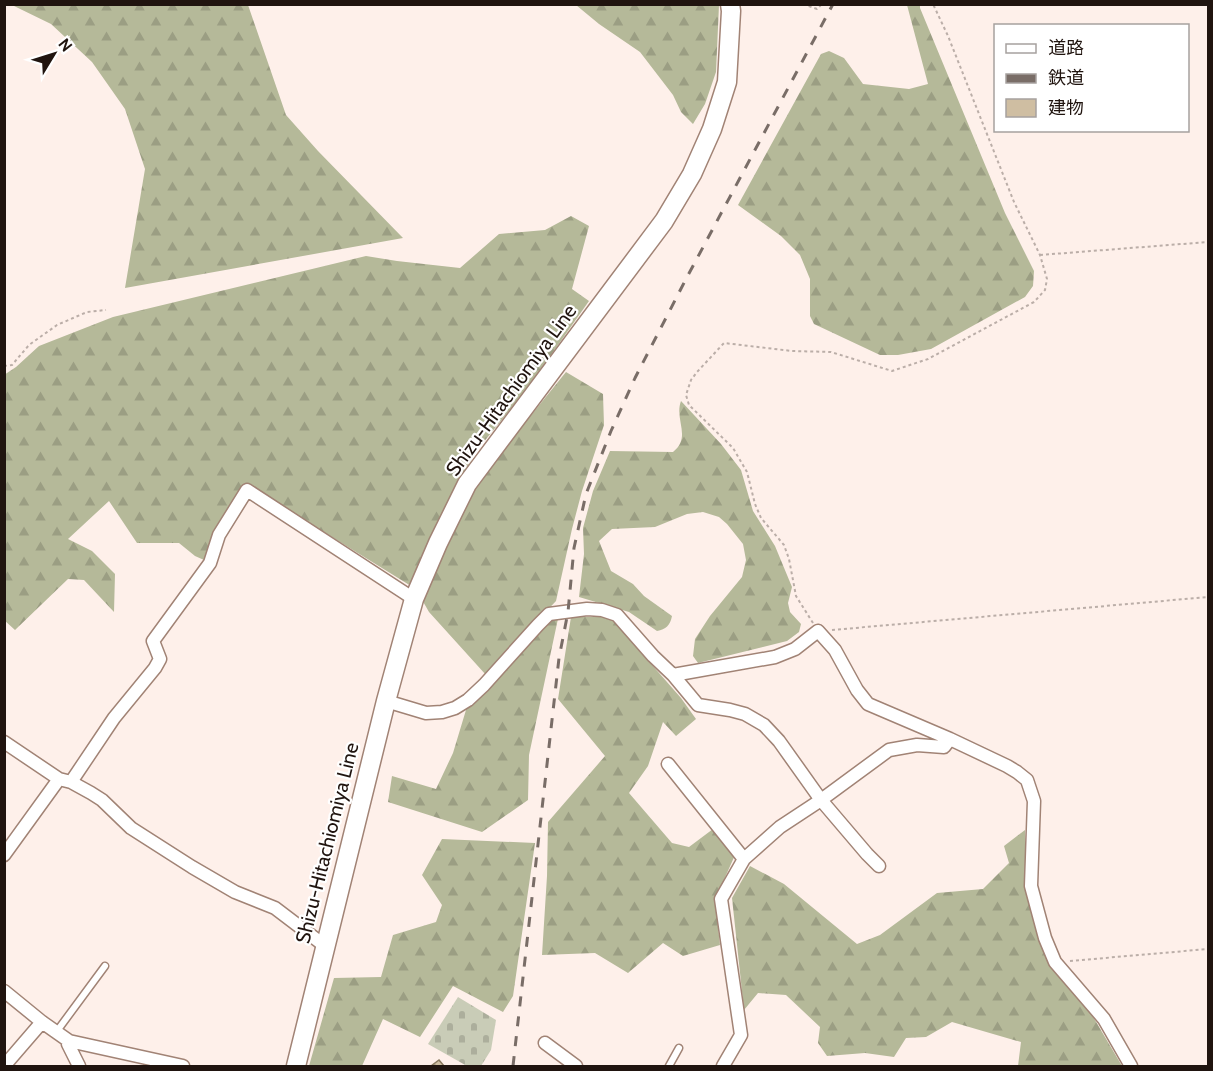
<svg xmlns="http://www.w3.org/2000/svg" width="1213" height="1071" viewBox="0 0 1213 1071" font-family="Cabin,'Noto Sans JP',sans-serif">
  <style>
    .forest { fill: url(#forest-firs) }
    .cemetery { fill: url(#cemetery-stones) }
    .building { fill: url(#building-back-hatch); stroke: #8a7a60; stroke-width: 1.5 }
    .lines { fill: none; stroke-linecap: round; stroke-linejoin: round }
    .lane-casing { stroke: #a18375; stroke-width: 9 }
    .street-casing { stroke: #a18375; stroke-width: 15 }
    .secondary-casing { stroke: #a18375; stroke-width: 21 }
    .path { stroke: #bbaea8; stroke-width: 2; stroke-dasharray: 3 3; stroke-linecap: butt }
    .lane { stroke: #fff; stroke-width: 6 }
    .street { stroke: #fff; stroke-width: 12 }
    .secondary { stroke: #fff; stroke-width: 18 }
    .rail { stroke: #796d67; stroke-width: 3; stroke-dasharray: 10 10; stroke-linecap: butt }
    .labels { text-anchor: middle; stroke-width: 4.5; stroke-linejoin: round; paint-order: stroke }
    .street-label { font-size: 20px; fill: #20140f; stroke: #fff }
  </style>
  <defs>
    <pattern id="forest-firs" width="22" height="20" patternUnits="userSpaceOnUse" patternTransform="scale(1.5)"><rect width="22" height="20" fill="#b5b999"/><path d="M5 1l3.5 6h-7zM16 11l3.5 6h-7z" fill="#9b9e83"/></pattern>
    <pattern id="cemetery-stones" width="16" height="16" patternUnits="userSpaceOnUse" patternTransform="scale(1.5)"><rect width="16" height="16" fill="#c9ccb7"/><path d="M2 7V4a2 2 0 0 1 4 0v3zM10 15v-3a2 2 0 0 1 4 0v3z" fill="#acae9c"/></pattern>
    <pattern id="building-back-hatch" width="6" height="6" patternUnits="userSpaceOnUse" patternTransform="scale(1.5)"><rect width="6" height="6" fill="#cfbea2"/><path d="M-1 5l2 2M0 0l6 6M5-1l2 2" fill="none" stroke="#b1a28a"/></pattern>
  </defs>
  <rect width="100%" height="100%" fill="#fef0ea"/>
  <path class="forest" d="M 12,5 L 248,5 L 286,115 L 318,151 L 403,238 L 125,288 L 145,169 L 125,109 L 92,62 L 51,24 Z
    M 576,5 L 719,5 L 716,72 L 705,104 L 693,124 L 681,112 L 673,95 L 640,52 L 599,24 Z
    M 907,5 L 920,5 L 920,8 L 1005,213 L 1034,271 L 1033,286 L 1025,297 L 931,349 L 898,355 L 880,355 L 814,324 L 810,316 L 810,279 L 800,255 L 781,236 L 738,205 L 821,54 L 829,51 L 844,58 L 863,84 L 909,89 L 928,84 Z
    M 571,216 L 589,226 L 572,289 L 589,301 L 527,389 L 478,449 L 457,484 L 437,525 L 411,586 L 248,485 L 215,531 L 204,560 L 195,556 L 179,543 L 137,543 L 109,501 L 68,539 L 92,551 L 115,574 L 114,612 L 84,580 L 68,579 L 15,630 L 4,620 L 4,375 L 16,367 L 39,346 L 113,317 L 366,256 L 397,261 L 460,268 L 499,234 L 545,230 Z
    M 566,372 L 603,394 L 604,425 L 582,491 L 572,529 L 556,601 L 486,675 L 429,612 L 421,598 L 474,486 Z
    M 681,401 L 721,444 L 741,470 L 753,511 L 775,546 L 792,587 L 788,603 L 790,612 L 801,624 L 799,632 L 787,641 L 698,663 L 693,656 L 695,639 L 710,616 L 742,577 L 746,560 L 743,544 L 727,524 L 719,517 L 703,512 L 687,514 L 655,527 L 612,529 L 599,541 L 611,571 L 633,584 L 644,596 L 672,616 C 670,626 666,629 657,631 L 629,612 L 579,597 L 584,554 L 583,528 L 593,491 L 610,451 L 673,452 C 692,437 674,420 681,401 Z
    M 559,614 L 529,755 L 528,800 L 482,832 L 388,802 L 392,776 L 436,789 L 453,753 L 469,700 Z
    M 571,617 L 610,617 L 681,698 L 696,719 L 676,736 L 663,722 L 648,766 L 629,793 L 672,843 L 689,847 L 713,829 L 735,855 L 715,900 L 720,945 L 683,956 L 663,943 L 628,973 L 595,953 L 542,955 L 547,876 L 548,822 L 605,756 L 558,699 Z
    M 1025,830 L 1026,884 L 1045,954 L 1075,986 L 1122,1066 L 1018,1066 L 1021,1042 L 952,1022 L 926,1037 L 906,1038 L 894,1057 L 865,1053 L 827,1056 L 818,1043 L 820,1027 L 786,995 L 758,993 L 744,1010 L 732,898 L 750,866 L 784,884 L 857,944 L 880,935 L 937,893 L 983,889 L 1009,863 L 1004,846 Z
    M 442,839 L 535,843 L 513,996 L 503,1012 L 453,986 L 420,1037 L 383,1019 L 362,1066 L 309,1066 L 334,978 L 381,977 L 393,935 L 436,922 L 442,905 L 422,875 Z"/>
  <path class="cemetery" d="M 458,997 L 496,1020 L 491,1050 L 481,1066 L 467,1066 L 428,1044 Z"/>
  <path class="building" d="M 439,1060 L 444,1066 L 431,1066 Z"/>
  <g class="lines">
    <g class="lane-casing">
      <path id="lane" d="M 57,1031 L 105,966
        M 669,1066 L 679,1048"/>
    </g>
    <g class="street-casing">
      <path id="street" d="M 673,675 L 698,705 L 730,710 L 745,714 L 764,725 L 779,741 L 821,800 L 780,827 L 744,859 L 721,899 L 741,1035 L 723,1066
        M 386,701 L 426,713 L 442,712 L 455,708 L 468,700 L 484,685 L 538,625 L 549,614 L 587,609 L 602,610 L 617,615 L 653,656 L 673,675 L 775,657 L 795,649 L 818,631 L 835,650 L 857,690 L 868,704 L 950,739 L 1007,766 L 1017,772 L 1027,780 L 1034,801 L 1031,886 L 1045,938 L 1055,962 L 1104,1019 L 1131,1066
        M 4,742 L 59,779 L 71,782 L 91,793 L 102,800 L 131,828 L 192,867 L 235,892 L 275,908 L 325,946
        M 668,764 L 744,859
        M 71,782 L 114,718 L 155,668 L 160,659 L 153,641 L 210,563 L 219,535 L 247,490 L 414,599
        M 4,855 L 59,779
        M 879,866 L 867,854 L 821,800 L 889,750 L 917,745 L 944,747 L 950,739
        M 4,991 L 42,1022 L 69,1041 L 183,1066
        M 69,1041 L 68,1044 L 79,1066
        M 545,1043 L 576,1066
        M 4,1066 L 42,1022"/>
    </g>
    <g class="secondary-casing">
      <path id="secondary" d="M 296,1066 L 386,701 L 414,599 L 438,543 L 467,484 L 664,221 L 692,174 L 712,129 L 727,82 L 731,11 L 730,4"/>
    </g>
    <path class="path" d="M 803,4 L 817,9 L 822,4
      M 1040,255 L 1208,242
      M 4,366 L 12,365 L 29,345 L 57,325 L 87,312 L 106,310
      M 813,623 L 796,596 L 789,559 L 784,545 L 761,518 L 755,504 L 747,472 L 733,448 L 689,405 L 686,395 L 691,380 L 697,372 L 724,343 L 792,351 L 831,352 L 892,371 L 928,359 L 1034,302 L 1045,290 L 1047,279 L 1040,255 L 1014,202 L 948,36 L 933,4
      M 832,630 L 1208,597
      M 1070,961 L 1208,949"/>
    <use href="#lane" class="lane"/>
    <use href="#street" class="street"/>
    <use href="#secondary" class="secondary"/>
    <path class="rail" d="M 513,1066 L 559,658 L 568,612 L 574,548 L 586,494 L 611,431 L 635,378 L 686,279 L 833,4"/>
  </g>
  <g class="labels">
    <g class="street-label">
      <text transform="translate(511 390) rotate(-54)" y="7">Shizu-Hitachiomiya Line</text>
      <text transform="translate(327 843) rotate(-76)" y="7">Shizu-Hitachiomiya Line</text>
    </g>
  </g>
  <rect width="1213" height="1071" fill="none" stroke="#20140f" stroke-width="12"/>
  <rect x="994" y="24" width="195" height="108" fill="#ffffff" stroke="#a6a19f" stroke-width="1.5"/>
  <rect x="1006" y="44" width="30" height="9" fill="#ffffff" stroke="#a6a19f" stroke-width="1.5"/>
  <text x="1048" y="54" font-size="18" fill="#20140f">道路</text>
  <rect x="1006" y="74" width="30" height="9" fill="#796d67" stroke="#a6a19f" stroke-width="1.5"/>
  <text x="1048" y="84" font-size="18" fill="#20140f">鉄道</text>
  <rect x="1006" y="99" width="30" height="18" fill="#cfbea2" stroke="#a6a19f" stroke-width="1.5"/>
  <text x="1048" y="114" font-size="18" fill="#20140f">建物</text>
  <g transform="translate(54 54) rotate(52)" stroke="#ffffff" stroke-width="4.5" paint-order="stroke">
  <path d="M0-4.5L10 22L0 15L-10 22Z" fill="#20140f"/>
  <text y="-9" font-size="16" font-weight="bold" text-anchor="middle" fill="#20140f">N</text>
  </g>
</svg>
